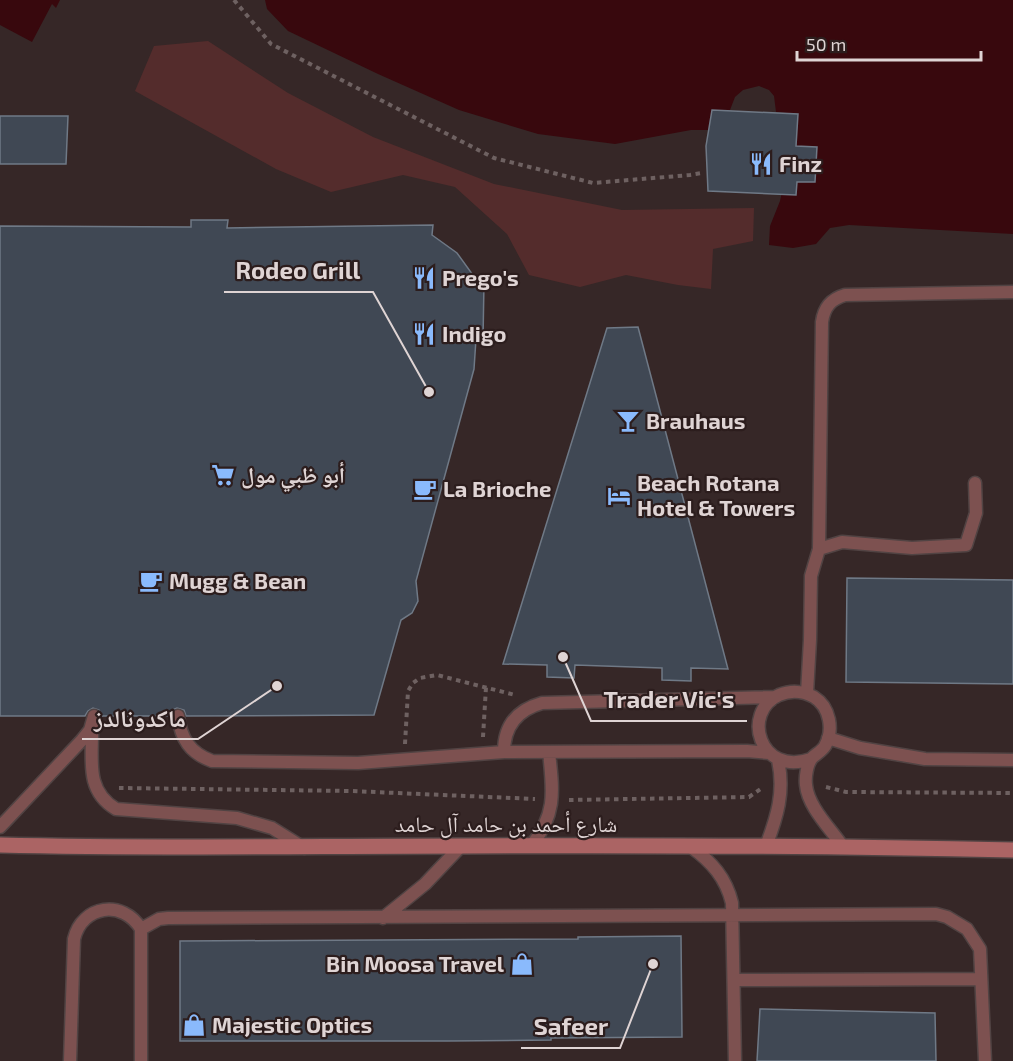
<svg xmlns="http://www.w3.org/2000/svg" width="1013" height="1061" viewBox="0 0 1013 1061" font-family="'Exo 2','Noto Naskh Arabic',sans-serif">
  <style>
    .green { fill: #542c2c }
    .water { fill: #38080d }
    .pier { fill: #362727 }
    .building { fill: #404854; stroke: #6f7986; stroke-width: 1.5 }
    .lines { fill: none; stroke-linecap: round; stroke-linejoin: round }
    .service-casing { stroke: #514343; stroke-width: 15 }
    .secondary-casing { stroke: #514343; stroke-width: 18 }
    .path { stroke: #6e6161; stroke-width: 4; stroke-dasharray: 4.5 4.5; stroke-linecap: butt }
    .service { stroke: #7d5150; stroke-width: 12 }
    .secondary { stroke: #ab6464; stroke-width: 15 }
    .labels { text-anchor: middle; stroke-width: 4.5; stroke-linejoin: round; paint-order: stroke }
    .poi-label { font-size: 22px; font-weight: bold; fill: #dfd4d4; stroke: #2c1d1d; text-anchor: start }
    .street-label { font-size: 22px; fill: #dfd4d4; stroke: #2c1d1d }
    .leader { fill: none; stroke: #dfd4d4; stroke-width: 2 }
    .callout-dot { fill: #dfd4d4; stroke: #2c1d1d; stroke-width: 2 }
    .callout-label { font-size: 24px; text-anchor: middle; font-weight: bold; fill: #dfd4d4; stroke: #2c1d1d; stroke-width: 4.5; stroke-linejoin: round; paint-order: stroke }
  </style>
  <rect width="100%" height="100%" fill="#362727"/>
  <path class="green" d="M 208,41 L 288,93 L 373,137 L 494,184 L 622,210 L 754,208 L 753,241 L 713,249 L 711,289 L 678,285 L 626,275 L 580,287 L 529,275 L 507,234 L 455,187 L 403,175 L 331,192 L 276,169 L 135,91 L 154,46 Z"/>
  <path class="water" d="M 0,0 L 60,0 L 56,8 L 52,4 L 32,42 L 0,25 Z
    M 265,0 L 1013,0 L 1013,234 L 849,225 L 830,228 L 816,244 L 793,248 L 769,245 L 770,226 L 780,201 L 785,178 L 732,130 L 691,130 L 615,144 L 538,134 L 459,110 L 378,74 L 288,31 L 267,9 Z"/>
  <path class="pier" d="M 759,86 L 769,90 L 774,96 L 776,112 L 798,114 L 796,146 L 817,147 L 815,182 L 797,182 L 796,195 L 709,133 L 712,110 L 730,110 L 735,97 L 743,90 Z"/>
  <path class="building" d="M 712,110 L 798,114 L 796,146 L 817,147 L 815,182 L 797,182 L 796,195 L 708,191 L 706,146 Z
    M 0,116 L 68,116 L 66,164 L 0,164 Z
    M 191,220 L 228,220 L 227,228 L 433,225 L 432,235 L 457,253 L 475,278 L 484,282 L 483,340 L 476,339 L 474,369 L 416,581 L 418,601 L 412,613 L 401,620 L 374,715 L 186,716 L 184,710 L 177,708 L 172,710 L 170,716 L 102,716 L 99,710 L 93,708 L 88,711 L 85,716 L 0,716 L 0,226 L 191,227 Z
    M 638,327 L 728,669 L 691,668 L 691,681 L 662,680 L 662,668 L 575,665 L 574,678 L 547,677 L 547,665 L 503,664 L 607,328 Z
    M 847,578 L 1013,580 L 1013,684 L 846,682 Z
    M 681,936 L 682,1037 L 551,1038 L 551,1040 L 448,1041 L 180,1041 L 180,941 L 578,939 L 578,937 Z
    M 760,1009 L 935,1013 L 936,1061 L 757,1061 Z"/>
  <g class="lines">
    <g class="service-casing">
      <path id="service" d="M 819,549 L 822,322 C 824,307 831,299 845,295 L 1013,292
        M 807,693 L 810,640 L 811,576 L 819,549 L 842,542 L 912,548 L 966,545 L 976,513 L 975,483
        M 178,716 C 181,739 190,753 212,761 L 358,763 L 504,752 L 747,751 L 769,753
        M 92,724 C 93,758 84,790 116,809 L 237,818 L 272,828 L 304,848
        M 828,738 L 860,748 L 925,759 L 1013,760
        M 504,752 C 504,726 517,710 542,703 L 775,697
        M 811,759 C 759,777 741,712 779,695 C 791,690 803,691 814,697 C 830,707 834,730 825,746 C 822,751 816,754 812,758 C 807,764 805,777 806,785 C 808,807 831,829 843,847
        M 0,827 L 82,740 L 90,730 L 94,716
        M 531,846 C 557,814 553,791 549,752
        M 766,846 C 777,817 785,792 778,760
        M 691,847 C 712,862 726,878 732,903 L 735,1061
        M 383,918 L 425,884 L 461,846
        M 141,929 L 159,919 L 168,918 L 936,914 L 947,917 L 967,929 L 980,949 L 985,1061
        M 734,980 L 981,979
        M 70,1061 L 74,939 C 82,905 123,899 141,929 L 141,1061"/>
    </g>
    <g class="secondary-casing">
      <path id="secondary" d="M 0,845 C 154,849 309,846 463,846 C 647,845 830,846 1013,850"/>
    </g>
    <path class="path" d="M 234,0 L 271,44 L 494,158 L 593,183 L 690,175 L 702,173
      M 483,737 L 486,687
      M 405,744 L 408,691 L 413,683 L 420,678 L 437,675 L 515,695
      M 826,787 L 846,792 L 1013,793
      M 119,788 L 351,791 L 535,799
      M 569,800 L 749,797 L 762,788"/>
    <use href="#service" class="service"/>
    <use href="#secondary" class="secondary"/>
  </g>
  <defs>
    <g id="restaurant-bare" transform="scale(1.8)"><path d="M-5-6h1v4h1v-4h1v4h1v-4h1v5L-1.5 .5V6h-2V.5L-5-1ZM5-6V6H3V1.5H1.5Q1.5-4 5-6Z" fill="#8abafc" stroke="#2c1d1d" stroke-width="2.5" paint-order="stroke"/></g>
    <g id="bar-bare" transform="scale(1.8)"><path d="M-6-5H6L.8 .8V4.5H3.5V6h-7V4.5H-.8V.8Z" fill="#8abafc" stroke="#2c1d1d" stroke-width="2.5" paint-order="stroke"/></g>
    <g id="supermarket-bare" transform="scale(1.8)"><path d="M-6-5.5h2.5l.6 2H6L4.5 2H-2.5L-4.4-4H-6ZM-1.5 3.2a1.3 1.3 0 1 0 .1 0ZM3 3.2a1.3 1.3 0 1 0 .1 0Z" fill="#8abafc" stroke="#2c1d1d" stroke-width="2.5" paint-order="stroke"/></g>
    <g id="cafe-bare" transform="scale(1.8)"><path d="M-5.5-4.5H6V0H3Q3 3.5 0 3.5H-2.5Q-5.5 3.5-5.5 0ZM3-3.2v2h1.7v-2ZM-6 4.5H4V6H-6Z" fill="#8abafc" stroke="#2c1d1d" stroke-width="2.5" paint-order="stroke"/></g>
    <g id="hotel-bare" transform="scale(1.8)"><path d="M-6-4.5h1.5V1H6V5H4.5V3h-9V5H-6ZM-4 0a1.8 1.8 0 1 1 3.6 0ZM.5 0V-2.5h3Q6-2.5 6 0Z" fill="#8abafc" stroke="#2c1d1d" stroke-width="2.5" paint-order="stroke"/></g>
    <g id="shop-bare" transform="scale(1.8)"><path d="M-5-2.5h2.3a2.7 3.5 0 0 1 5.4 0H5L5.5 6h-11ZM-1.5-2.5h3a1.5 2.3 0 0 0-3 0Z" fill="#8abafc" stroke="#2c1d1d" stroke-width="2.5" paint-order="stroke"/></g>
  </defs>
  <g fill-rule="evenodd">
    <use href="#restaurant-bare" x="761" y="164"/>
    <use href="#restaurant-bare" x="424" y="278"/>
    <use href="#restaurant-bare" x="424" y="334"/>
    <use href="#bar-bare" x="628" y="421"/>
    <use href="#supermarket-bare" x="223" y="475"/>
    <use href="#cafe-bare" x="425" y="489"/>
    <use href="#hotel-bare" x="619" y="496"/>
    <use href="#cafe-bare" x="151" y="581"/>
    <use href="#shop-bare" x="522" y="964"/>
    <use href="#shop-bare" x="194" y="1025"/>
  </g>
  <g class="labels">
    <g class="poi-label">
      <text x="779" y="172">Finz</text>
      <text x="442" y="286">Prego's</text>
      <text x="442" y="342">Indigo</text>
      <text x="646" y="429">Brauhaus</text>
      <text x="241" y="483">أبو ظبي مول</text>
      <text x="637" y="491">Beach Rotana<tspan x="637" dy="25">Hotel &amp; Towers</tspan></text>
      <text x="443" y="497">La Brioche</text>
      <text x="169" y="589">Mugg &amp; Bean</text>
      <text x="504" y="972" text-anchor="end">Bin Moosa Travel</text>
      <text x="212" y="1033">Majestic Optics</text>
    </g>
    <g class="street-label">
      <text x="506" y="832">شارع أحمد بن حامد آل حامد</text>
    </g>
  </g>
  <path class="leader" d="M429 392L373 292H224M563 657L591 721H747M277 686L198 739H82M653 964L620 1048H521"/>
  <g class="callout-dot">
    <circle cx="429" cy="392" r="6"/>
    <circle cx="563" cy="657" r="6"/>
    <circle cx="277" cy="686" r="6"/>
    <circle cx="653" cy="964" r="6"/>
  </g>
  <g class="callout-label">
    <text x="298" y="279">Rodeo Grill</text>
    <text x="669" y="708">Trader Vic's</text>
    <text x="140" y="727">ماكدونالدز</text>
    <text x="571" y="1035">Safeer</text>
  </g>
  <path d="M797 51v9h184v-9" fill="none" stroke="#dfd4d4" stroke-width="3"/>
  <text x="806" y="51" font-size="18" fill="#dfd4d4" stroke="#2c1d1d" stroke-width="4.5" paint-order="stroke">50 m</text>
</svg>
